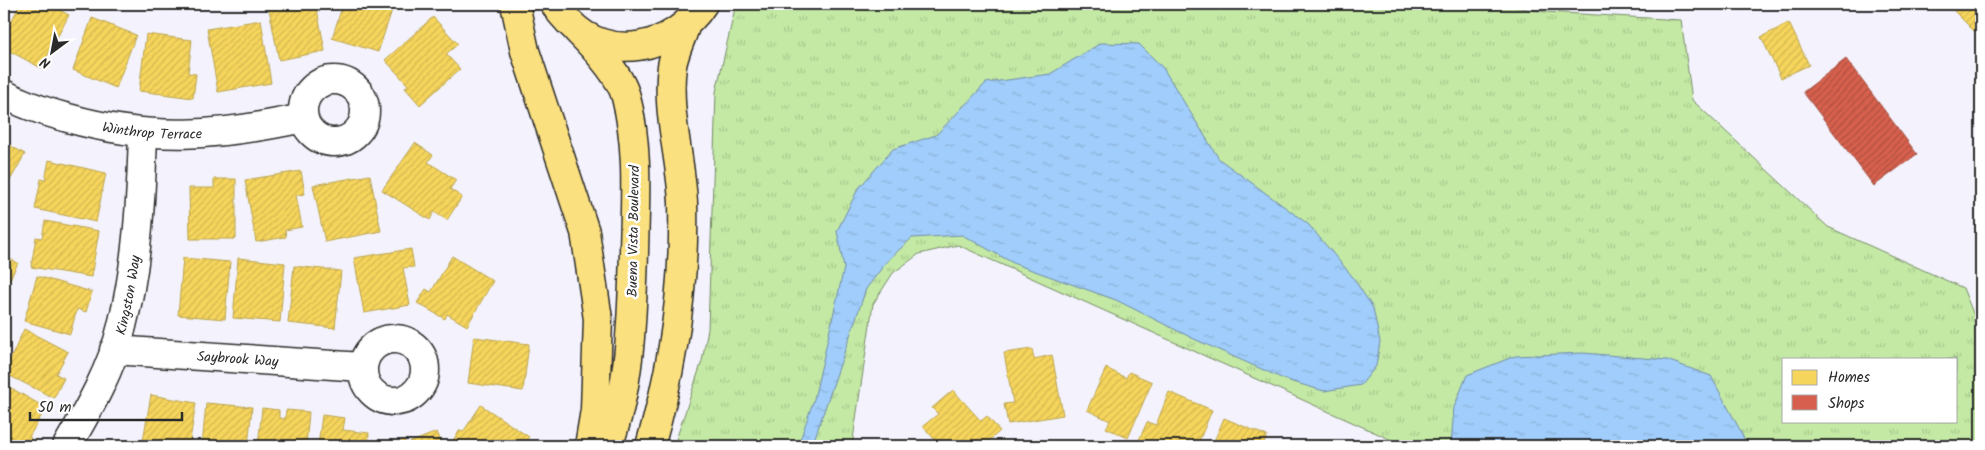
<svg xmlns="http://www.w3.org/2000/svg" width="1985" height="450" viewBox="0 0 1985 450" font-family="Kalam,sans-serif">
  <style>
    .grass { fill: url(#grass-tufts); stroke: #778a68; fill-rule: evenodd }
    .water { fill: url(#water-ripples); stroke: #718ca8 }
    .homes { fill: url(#homes-hatch); stroke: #b9a24d }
    .shops { fill: url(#shops-hatch); stroke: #a35043 }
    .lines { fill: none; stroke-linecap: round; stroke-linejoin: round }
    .minor-casing { stroke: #2b2b2b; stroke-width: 31 }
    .major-casing { stroke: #2b2b2b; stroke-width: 31 }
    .minor { stroke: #fff; stroke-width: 28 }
    .major { stroke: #fbe080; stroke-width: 28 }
    .labels { text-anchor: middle; stroke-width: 5; stroke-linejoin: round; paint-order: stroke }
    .street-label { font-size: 14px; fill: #2b2b2b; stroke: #fff }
  </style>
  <defs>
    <pattern id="grass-tufts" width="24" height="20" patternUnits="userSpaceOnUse" patternTransform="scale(1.25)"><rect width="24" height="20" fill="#c3e9a4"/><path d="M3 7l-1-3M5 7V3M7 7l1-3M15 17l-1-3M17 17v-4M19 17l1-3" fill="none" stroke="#a8c88d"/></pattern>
    <pattern id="water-ripples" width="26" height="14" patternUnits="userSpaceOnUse" patternTransform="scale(1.25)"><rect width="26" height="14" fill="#a0cdfb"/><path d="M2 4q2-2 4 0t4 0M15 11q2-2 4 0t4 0" fill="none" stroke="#8ab0d7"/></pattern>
    <pattern id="homes-hatch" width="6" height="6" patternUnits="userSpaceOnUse" patternTransform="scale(1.25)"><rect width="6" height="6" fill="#f6d55c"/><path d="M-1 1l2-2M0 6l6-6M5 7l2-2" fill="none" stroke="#d3b750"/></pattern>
    <pattern id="shops-hatch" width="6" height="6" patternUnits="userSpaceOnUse" patternTransform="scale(1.25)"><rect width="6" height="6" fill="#d6604d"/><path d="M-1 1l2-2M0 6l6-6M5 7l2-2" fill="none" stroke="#ae4f40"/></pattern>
  </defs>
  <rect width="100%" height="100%" fill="#f4f3fd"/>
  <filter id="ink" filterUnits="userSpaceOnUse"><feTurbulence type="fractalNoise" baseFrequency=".02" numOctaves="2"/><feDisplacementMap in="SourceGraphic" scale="10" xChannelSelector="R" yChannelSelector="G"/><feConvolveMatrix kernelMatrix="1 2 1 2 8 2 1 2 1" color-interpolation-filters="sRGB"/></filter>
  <g filter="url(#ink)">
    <path class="grass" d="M 739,4 L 1495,4 L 1546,12 L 1681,20 L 1692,100 L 1828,227 L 1963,288 L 1981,333 L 1981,446 L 1405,446 L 958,245 L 919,254 L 893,273 L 873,304 L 852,446 L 674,446 L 702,361 L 708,329 L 716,92 L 735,8 ZM 1784,359 L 1956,359 L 1956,421 L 1784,421 Z"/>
    <path class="water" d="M 1101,43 L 1139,44 L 1163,68 L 1219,159 L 1308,224 L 1352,276 L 1373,308 L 1380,342 L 1376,366 L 1361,385 L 1324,391 L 1286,380 L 1194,339 L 1116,300 L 1015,264 L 962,235 L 912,238 L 887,261 L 866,289 L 812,446 L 798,446 L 814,399 L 844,268 L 837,231 L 858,189 L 893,149 L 936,135 L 986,83 L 1050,74 Z
      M 1583,353 L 1667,360 L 1711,376 L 1740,430 L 1747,446 L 1451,446 L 1454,407 L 1467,375 L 1515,356 Z"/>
    <path class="homes" d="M 20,4 L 48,4 L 69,15 L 41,68 L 4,48 L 4,19 L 11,22 Z
      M 268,4 L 316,4 L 325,51 L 279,60 Z
      M 333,4 L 394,4 L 378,52 L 332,38 L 342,7 Z
      M 1962,4 L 1981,4 L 1981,38 L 1954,11 Z
      M 433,17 L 458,44 L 446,54 L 460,69 L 420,105 L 405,88 L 408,85 L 385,60 Z
      M 92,18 L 136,35 L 116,88 L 73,70 Z
      M 261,20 L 271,83 L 218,92 L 207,29 Z
      M 1789,23 L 1809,65 L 1781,78 L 1761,37 Z
      M 146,34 L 192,40 L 188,73 L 196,74 L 193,98 L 139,91 Z
      M 4,142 L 25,154 L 4,191 Z
      M 415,143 L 433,155 L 428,162 L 456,180 L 450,189 L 462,197 L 447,220 L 434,212 L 430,220 L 382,190 Z
      M 49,160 L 106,173 L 96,222 L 35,209 L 41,179 L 45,180 Z
      M 301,171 L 305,194 L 296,195 L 302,227 L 285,230 L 286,237 L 256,242 L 245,180 Z
      M 370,175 L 381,231 L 325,242 L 313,185 Z
      M 214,179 L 236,179 L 236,239 L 190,239 L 189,188 L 214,188 Z
      M 45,221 L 99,231 L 91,277 L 31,267 L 36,237 L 42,238 Z
      M 411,249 L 414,267 L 403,268 L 410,305 L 364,313 L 354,258 Z
      M 4,256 L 18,263 L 4,291 Z
      M 452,256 L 493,281 L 467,326 L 447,314 L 445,319 L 417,303 L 426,289 L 431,292 Z
      M 183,258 L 230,262 L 225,319 L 178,315 Z
      M 238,258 L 285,263 L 280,322 L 233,318 Z
      M 294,266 L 341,271 L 335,328 L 288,323 Z
      M 37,276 L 92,292 L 86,312 L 77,309 L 70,334 L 24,321 Z
      M 24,329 L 68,352 L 56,374 L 64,378 L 54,398 L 4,373 Z
      M 474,337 L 529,344 L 523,391 L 468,383 Z
      M 1032,349 L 1034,359 L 1052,355 L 1063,415 L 1008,424 L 1004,404 L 1013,403 L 1004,353 Z
      M 1106,368 L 1126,378 L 1129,372 L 1152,382 L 1128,438 L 1106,428 L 1110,421 L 1087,410 Z
      M 4,384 L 46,408 L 29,437 L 31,438 L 27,446 L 17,446 L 4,438 Z
      M 953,390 L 981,421 L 987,416 L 1000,431 L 983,446 L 940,446 L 923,426 L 938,414 L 932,408 Z
      M 1169,392 L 1212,410 L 1197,446 L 1154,446 L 1139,440 L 1147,422 L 1156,425 Z
      M 151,395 L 196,403 L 189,446 L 142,446 Z
      M 206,403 L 252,407 L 248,446 L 202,446 Z
      M 481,405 L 529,437 L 522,446 L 455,446 L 451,443 L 460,430 L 463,432 Z
      M 262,408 L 279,410 L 279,418 L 285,419 L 286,410 L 309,412 L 306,446 L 258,446 Z
      M 322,415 L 345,418 L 343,430 L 369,433 L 368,446 L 318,446 Z
      M 1224,418 L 1267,436 L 1263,446 L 1212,446 Z
      M 437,432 L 443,446 L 389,446 L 404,440 L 406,444 Z"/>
    <path class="shops" d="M 1846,59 L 1917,154 L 1874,186 L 1803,92 Z"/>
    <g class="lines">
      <g class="minor-casing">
        <g id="minor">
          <circle cx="334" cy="111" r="31"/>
          <path id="s1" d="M 4,94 C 24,105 46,112 68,118 C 153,142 219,136 303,118"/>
          <circle cx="394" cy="370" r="31"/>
          <path id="s2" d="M 114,350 L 362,367"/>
          <path id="s3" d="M 67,446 C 89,409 112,368 122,326 C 138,262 141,198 143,134"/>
        </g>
      </g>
      <g class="major-casing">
        <path id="major" d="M 515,4 L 525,51 L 585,232 L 598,319 L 595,410 L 589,446
          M 555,4 C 558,11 564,16 569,22 C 608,64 674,49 703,4
          M 577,30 C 594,47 620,74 626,97 C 639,148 635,200 634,252 C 632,316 631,385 608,446
          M 650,446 C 673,368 685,284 683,203 C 681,158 666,111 672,66 C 674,53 681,39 685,27"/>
      </g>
      <use href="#minor" class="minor"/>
      <use href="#major" class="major"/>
    </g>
  </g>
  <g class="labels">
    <g class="street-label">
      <text dy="5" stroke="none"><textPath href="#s1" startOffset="154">Winthrop Terrace</textPath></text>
      <text transform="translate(633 231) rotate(-89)" y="5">Buena Vista Boulevard</text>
      <text dy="5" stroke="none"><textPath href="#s3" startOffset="164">Kingston Way</textPath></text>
      <text dy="5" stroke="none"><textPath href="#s2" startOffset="124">Saybrook Way</textPath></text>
    </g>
  </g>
  <rect width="1985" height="450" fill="none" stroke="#fff" stroke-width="20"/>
  <rect x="10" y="10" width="1965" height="430" fill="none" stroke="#2b2b2b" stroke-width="2" filter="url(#ink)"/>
  <rect x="1782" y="358" width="175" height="65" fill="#ffffff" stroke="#aaaaaa"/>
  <rect x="1792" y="370" width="25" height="15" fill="#f6d55c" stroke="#aaaaaa"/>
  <text x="1828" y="382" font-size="15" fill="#2b2b2b">Homes</text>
  <rect x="1792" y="395" width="25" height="15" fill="#d6604d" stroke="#aaaaaa"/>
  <text x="1828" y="408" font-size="15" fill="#2b2b2b">Shops</text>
  <g transform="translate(52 52) rotate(212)" stroke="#ffffff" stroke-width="4" paint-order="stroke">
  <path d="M0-4L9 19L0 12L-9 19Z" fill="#2b2b2b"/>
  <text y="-8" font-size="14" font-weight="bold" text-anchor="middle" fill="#2b2b2b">N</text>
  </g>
  <path d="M30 412v8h152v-8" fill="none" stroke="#2b2b2b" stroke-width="2.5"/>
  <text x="38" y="412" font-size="15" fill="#2b2b2b" stroke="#ffffff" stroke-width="4" paint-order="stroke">50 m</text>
</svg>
